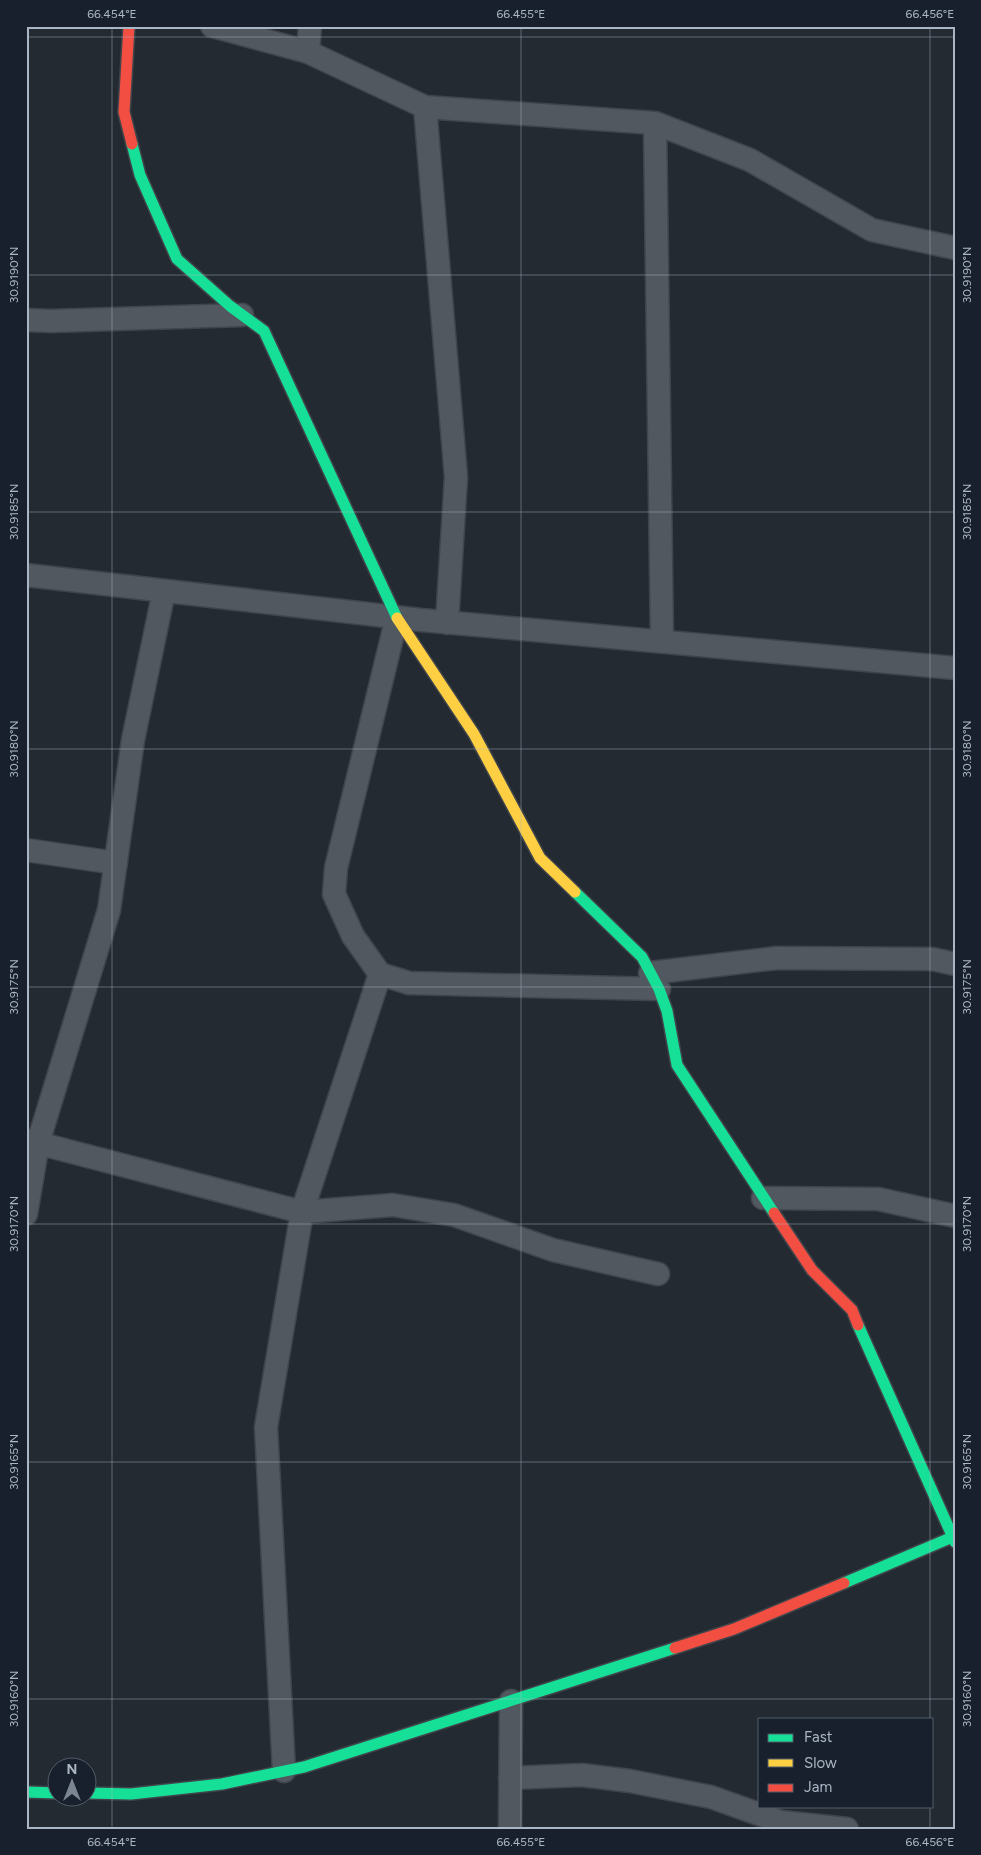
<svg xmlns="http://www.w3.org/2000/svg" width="981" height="1855" viewBox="0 0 981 1855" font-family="Figtree,sans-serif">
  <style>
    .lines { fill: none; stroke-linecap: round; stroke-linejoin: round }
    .street-casing { stroke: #40454b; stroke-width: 25 }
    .fast-casing { stroke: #40454b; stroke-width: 14 }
    .slow-casing { stroke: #40454b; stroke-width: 14 }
    .jam-casing { stroke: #40454b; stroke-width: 14 }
    .street { stroke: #525860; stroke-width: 22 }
    .fast { stroke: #16e098; stroke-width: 11 }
    .slow { stroke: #ffcf43; stroke-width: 11 }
    .jam { stroke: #f24e42; stroke-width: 11 }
    .ticks { fill: none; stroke: #abb6c5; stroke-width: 1; stroke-opacity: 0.45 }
    .neatline { fill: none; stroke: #abb6c5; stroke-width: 2 }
    .ticks-label { font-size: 12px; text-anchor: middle; fill: #abb6c5 }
  </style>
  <rect width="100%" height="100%" fill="#242a32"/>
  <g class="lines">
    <g class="street-casing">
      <path id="street" d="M 212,26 L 308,52 L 425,107 L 655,123 L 750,160 L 872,230 L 955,248
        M 308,52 L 310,26
        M 425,107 L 456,477 L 447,623
        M 655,123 L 662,641
        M 26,320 L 51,321 L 242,315
        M 26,575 L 421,620 L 955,668
        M 397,617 L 336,868 L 334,894 L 353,936 L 380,974 L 409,983 L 659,989
        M 26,850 L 116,863
        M 650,973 L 777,958 L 932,959 L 955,964
        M 26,1140 L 302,1212 L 393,1205 L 454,1215 L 553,1250 L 658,1274
        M 763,1198 L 878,1199 L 955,1216
        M 26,1214 L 38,1143 L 109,910 L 133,740 L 164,591
        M 284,1771 L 266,1427 L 302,1212 L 380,974
        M 510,1778 L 582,1775 L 630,1781 L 711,1797 L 781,1822 L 847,1829
        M 510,1829 L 511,1701"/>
    </g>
    <g class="fast-casing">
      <path id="fast" d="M 132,144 L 140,175 L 177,259 L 230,306 L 264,331 L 397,618
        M 575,892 L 642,957 L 659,989 L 667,1011 L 677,1065 L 774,1213
        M 858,1325 L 955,1542
        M 844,1583 L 955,1536
        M 26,1792 L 58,1793
        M 88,1793 L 131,1794 L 222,1784 L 304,1767 L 675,1648"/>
    </g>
    <g class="slow-casing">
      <path id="slow" d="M 397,618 L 474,734 L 540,858 L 575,892"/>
    </g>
    <g class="jam-casing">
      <path id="jam" d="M 129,26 L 124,112 L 132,144
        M 774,1213 L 812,1270 L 852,1310 L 858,1325
        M 675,1648 L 734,1629 L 844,1583"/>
    </g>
    <use href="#street" class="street"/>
    <use href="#fast" class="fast"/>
    <use href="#slow" class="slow"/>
    <use href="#jam" class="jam"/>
  </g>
  <path class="ticks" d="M 112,26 L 112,1829M 521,26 L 521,1829M 930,26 L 930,1719M 26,37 L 955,37M 26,275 L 955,275M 26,512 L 955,512M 26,749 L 955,749M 26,987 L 955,987M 26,1224 L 955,1224M 26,1462 L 955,1462M 26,1699 L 955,1699M 930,1806 L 930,1829"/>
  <rect width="981" height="1855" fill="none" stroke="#17202c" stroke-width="55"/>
  <rect x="758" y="1718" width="175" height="90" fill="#17202c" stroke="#525c69"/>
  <rect x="768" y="1734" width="25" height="8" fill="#16e098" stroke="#525c69"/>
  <text x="804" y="1742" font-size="15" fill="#abb6c5">Fast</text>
  <rect x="768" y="1759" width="25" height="8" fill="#ffcf43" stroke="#525c69"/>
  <text x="804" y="1768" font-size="15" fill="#abb6c5">Slow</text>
  <rect x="768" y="1784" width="25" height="8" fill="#f24e42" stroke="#525c69"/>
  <text x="804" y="1792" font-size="15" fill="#abb6c5">Jam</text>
  <g transform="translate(72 1782)"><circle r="24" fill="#17202c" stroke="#525c69"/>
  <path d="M0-4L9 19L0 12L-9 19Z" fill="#7c8592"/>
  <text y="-8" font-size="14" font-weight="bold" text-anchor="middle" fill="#abb6c5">N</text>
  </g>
  <rect x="28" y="28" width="926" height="1800" class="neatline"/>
  <g class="ticks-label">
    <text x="112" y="18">66.454°E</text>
    <text x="521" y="18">66.455°E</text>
    <text x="930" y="18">66.456°E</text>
    <text transform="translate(14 275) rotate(-90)" y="4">30.9190°N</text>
    <text transform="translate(967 275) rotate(-90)" y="4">30.9190°N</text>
    <text transform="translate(14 512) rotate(-90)" y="4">30.9185°N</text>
    <text transform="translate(967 512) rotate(-90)" y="4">30.9185°N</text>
    <text transform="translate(14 749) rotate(-90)" y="4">30.9180°N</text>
    <text transform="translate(967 749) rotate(-90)" y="4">30.9180°N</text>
    <text transform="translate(14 987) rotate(-90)" y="4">30.9175°N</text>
    <text transform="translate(967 987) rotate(-90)" y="4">30.9175°N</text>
    <text transform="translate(14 1224) rotate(-90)" y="4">30.9170°N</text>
    <text transform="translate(967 1224) rotate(-90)" y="4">30.9170°N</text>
    <text transform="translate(14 1462) rotate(-90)" y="4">30.9165°N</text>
    <text transform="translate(967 1462) rotate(-90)" y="4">30.9165°N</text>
    <text transform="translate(14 1699) rotate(-90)" y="4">30.9160°N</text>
    <text transform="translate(967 1699) rotate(-90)" y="4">30.9160°N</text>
    <text x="112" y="1846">66.454°E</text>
    <text x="521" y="1846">66.455°E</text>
    <text x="930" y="1846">66.456°E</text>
  </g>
</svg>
